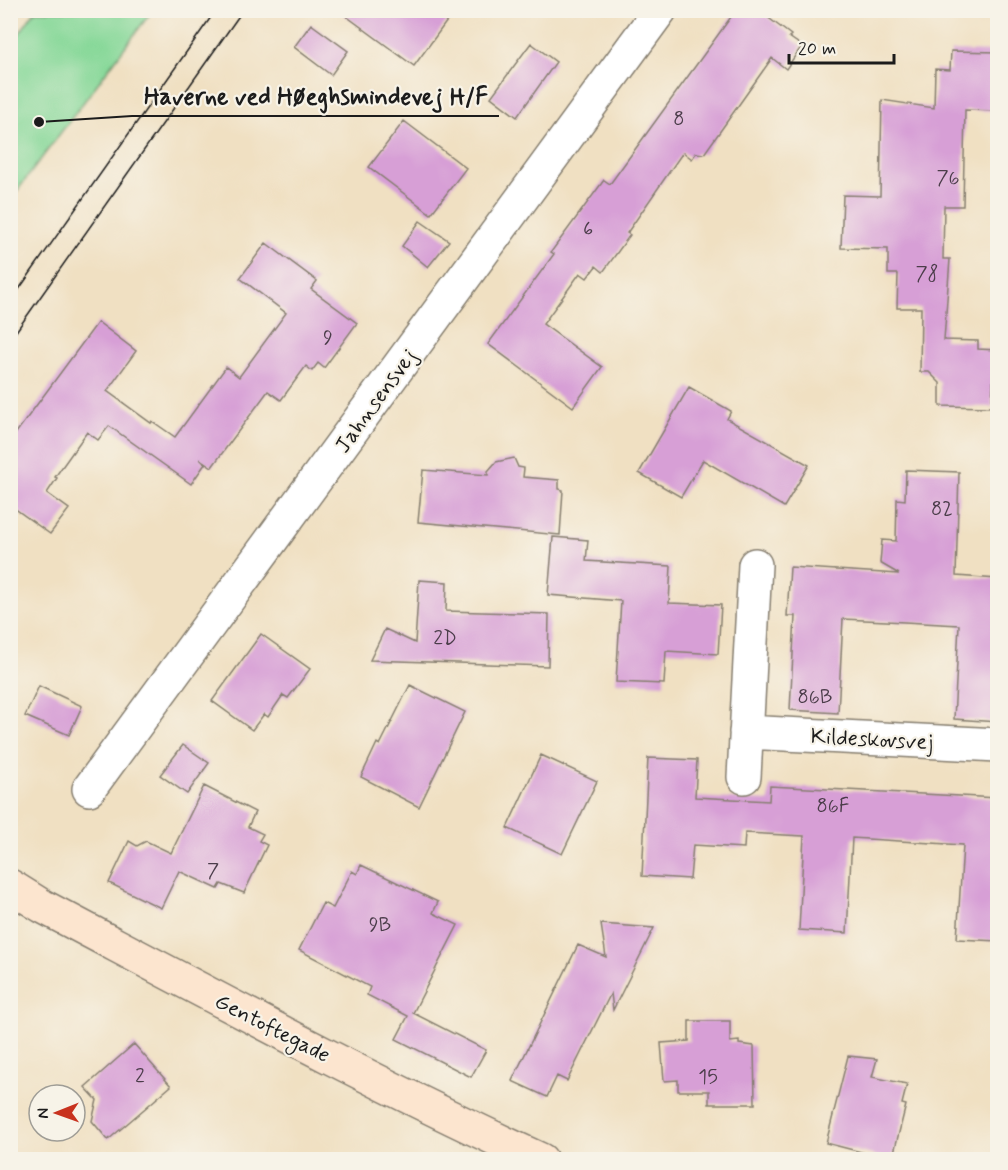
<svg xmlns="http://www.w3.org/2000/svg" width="1008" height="1170" viewBox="0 0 1008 1170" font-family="Mynerve,sans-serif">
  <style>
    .green { fill: #87d899; stroke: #527a5a; stroke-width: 1.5 }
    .building { fill: #d79fd6 }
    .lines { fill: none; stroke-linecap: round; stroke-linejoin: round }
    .street-casing { stroke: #867e6f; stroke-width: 36 }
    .secondary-casing { stroke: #867e6f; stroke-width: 36 }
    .street { stroke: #fff; stroke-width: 33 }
    .secondary { stroke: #fce5cf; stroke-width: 33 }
    .tram { stroke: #1c1c1c; stroke-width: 1.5 }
    .labels { text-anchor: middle; stroke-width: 4.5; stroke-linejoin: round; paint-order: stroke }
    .number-label { font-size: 20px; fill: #4b3d4a }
    .street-label { font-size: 22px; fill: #1c1c1c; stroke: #f7f3e8 }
    .leader { fill: none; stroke: #1c1c1c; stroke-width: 2 }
    .callout-dot { fill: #1c1c1c; stroke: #f7f3e8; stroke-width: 2 }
    .callout-label { font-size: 24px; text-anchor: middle; font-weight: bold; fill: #1c1c1c; stroke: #f7f3e8; stroke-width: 4.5; stroke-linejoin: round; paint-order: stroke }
  </style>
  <rect width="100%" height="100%" fill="#f7f3e8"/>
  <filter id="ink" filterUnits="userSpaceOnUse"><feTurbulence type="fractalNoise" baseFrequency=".0167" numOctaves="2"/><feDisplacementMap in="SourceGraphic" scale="12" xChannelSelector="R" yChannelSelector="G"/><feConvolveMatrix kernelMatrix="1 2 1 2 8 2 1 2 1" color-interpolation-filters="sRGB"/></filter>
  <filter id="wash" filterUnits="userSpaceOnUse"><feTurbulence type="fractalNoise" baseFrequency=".008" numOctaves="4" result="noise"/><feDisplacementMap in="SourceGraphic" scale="24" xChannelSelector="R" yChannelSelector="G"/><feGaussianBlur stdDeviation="1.35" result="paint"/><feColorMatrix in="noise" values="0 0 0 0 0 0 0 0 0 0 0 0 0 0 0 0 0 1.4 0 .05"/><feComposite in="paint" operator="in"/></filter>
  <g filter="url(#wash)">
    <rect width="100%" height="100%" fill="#f0e0c2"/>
    <path class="green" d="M 35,11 L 152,11 L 11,199 L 11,45 Z"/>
    <g id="blocks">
      <path class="building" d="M 338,10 L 455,10 L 414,66 Z
        M 736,10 L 758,10 L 791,35 L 789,37 L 802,46 L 786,69 L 772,58 L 704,154 L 696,153 L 692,159 L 683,152 L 627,233 L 630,235 L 603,272 L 596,266 L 587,278 L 580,273 L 543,324 L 602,367 L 573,407 L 488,344 L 554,254 L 551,252 L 604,180 L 610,184 Z
        M 311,24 L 348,51 L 331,75 L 294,47 Z
        M 531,43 L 556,62 L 517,117 L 491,97 Z
        M 951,51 L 998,52 L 998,111 L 965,110 L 963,206 L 944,206 L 943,259 L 950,259 L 944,340 L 978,341 L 978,349 L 997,350 L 997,380 L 993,380 L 992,407 L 940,406 L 940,383 L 929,372 L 920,372 L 921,308 L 897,308 L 898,274 L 888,274 L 888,249 L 841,248 L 843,195 L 880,196 L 882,100 L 934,108 L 935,69 L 950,70 Z
        M 404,121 L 466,168 L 431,214 L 369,167 Z
        M 420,221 L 449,241 L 428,267 L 402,246 Z
        M 266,243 L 317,281 L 311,289 L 357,323 L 324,368 L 318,363 L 312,371 L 306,366 L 281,400 L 268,391 L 212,467 L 200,459 L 205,464 L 191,484 L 109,426 L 98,440 L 87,432 L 55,477 L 57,478 L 47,493 L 69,509 L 50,534 L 10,505 L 10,441 L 98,322 L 136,351 L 107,391 L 151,423 L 152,421 L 175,437 L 226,367 L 239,377 L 286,313 L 240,278 Z
        M 689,387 L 731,411 L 727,419 L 809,465 L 784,507 L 703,460 L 681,497 L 639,473 Z
        M 514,458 L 518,467 L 524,468 L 523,477 L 559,480 L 559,489 L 563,490 L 560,535 L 418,522 L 423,470 L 488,475 L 488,471 L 496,462 Z
        M 906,470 L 959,472 L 956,576 L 998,579 L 998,722 L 954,719 L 959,625 L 886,621 L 843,619 L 838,713 L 790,710 L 795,616 L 787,616 L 790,567 L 899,574 L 880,563 L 882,540 L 896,541 L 897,499 L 905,500 Z
        M 553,537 L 588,540 L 586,561 L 671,566 L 669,603 L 721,605 L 718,654 L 666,651 L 664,684 L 616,682 L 621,601 L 548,595 Z
        M 419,580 L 447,582 L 446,611 L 549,614 L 548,666 L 370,660 L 385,629 L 415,643 Z
        M 261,634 L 310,669 L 288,698 L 283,695 L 268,717 L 264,714 L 252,730 L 212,701 Z
        M 410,685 L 465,712 L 419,807 L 361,777 L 377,743 L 380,745 Z
        M 39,686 L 82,706 L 69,735 L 25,716 Z
        M 183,745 L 209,763 L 187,794 L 160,775 Z
        M 541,755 L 597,781 L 562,854 L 507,828 Z
        M 648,758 L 697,760 L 695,797 L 769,801 L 770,786 L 998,798 L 998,941 L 957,939 L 963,845 L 852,838 L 847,933 L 799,930 L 804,836 L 745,833 L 744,848 L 693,845 L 690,879 L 642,876 Z
        M 204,786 L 255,812 L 248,827 L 263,834 L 259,841 L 267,845 L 244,893 L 221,884 L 218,889 L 179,871 L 161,908 L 109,883 L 129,841 L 137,846 L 146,841 L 171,853 Z
        M 361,865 L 438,902 L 433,913 L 458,925 L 413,1013 L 486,1050 L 471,1077 L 396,1039 L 408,1016 L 367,995 L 370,987 L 299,950 L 323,903 L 333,908 L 352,871 L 357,874 Z
        M 601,924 L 654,928 L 613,1010 L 611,993 L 567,1081 L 557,1076 L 547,1097 L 512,1081 L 578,945 L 606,957 Z
        M 689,1021 L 730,1021 L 730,1042 L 739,1041 L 739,1044 L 754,1046 L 755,1104 L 709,1104 L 709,1091 L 678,1091 L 678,1080 L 664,1081 L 661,1043 L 689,1041 Z
        M 134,1044 L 171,1086 L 108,1140 L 92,1121 L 97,1100 L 85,1087 Z
        M 848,1056 L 877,1059 L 872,1077 L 907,1084 L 902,1104 L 906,1105 L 892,1160 L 826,1143 Z"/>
    </g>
  </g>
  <g filter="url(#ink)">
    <use href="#blocks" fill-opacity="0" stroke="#867e6f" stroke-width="1.5"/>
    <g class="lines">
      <g class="street-casing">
        <path id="street" d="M 746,732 L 998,745
          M 744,777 L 755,565
          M 89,789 L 660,10"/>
      </g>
      <g class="secondary-casing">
        <path id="secondary" d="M 10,886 L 42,906 C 207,993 371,1082 541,1160"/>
      </g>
      <use href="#street" class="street"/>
      <use href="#secondary" class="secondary"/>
      <path class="tram" d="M 10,302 L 216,10
        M 10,340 L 243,10"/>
    </g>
  </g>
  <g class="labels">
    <g class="number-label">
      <text x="679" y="125">8</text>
      <text x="948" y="184">76</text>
      <text x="588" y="235">6</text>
      <text x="927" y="280">78</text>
      <text x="328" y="344">9</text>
      <text x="942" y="515">82</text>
      <text x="445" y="644">2D</text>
      <text x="815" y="703">86B</text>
      <text x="833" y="812">86F</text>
      <text x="213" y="877">7</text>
      <text x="380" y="931">9B</text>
      <text x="140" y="1082">2</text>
      <text x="708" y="1083">15</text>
    </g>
    <g class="street-label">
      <text transform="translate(375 400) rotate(-54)" y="8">Jahnsensvej</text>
      <text transform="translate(872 738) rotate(3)" y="8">Kildeskovsvej</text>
      <text transform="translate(273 1027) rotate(27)" y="8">Gentoftegade</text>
    </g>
  </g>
  <path class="leader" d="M39 122L132 116H499"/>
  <circle class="callout-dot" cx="39" cy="122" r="6"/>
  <g class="callout-label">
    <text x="316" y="104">Haverne ved Høeghsmindevej H/F</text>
  </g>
  <rect width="1008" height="1170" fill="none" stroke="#f7f3e8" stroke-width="36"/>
  <g transform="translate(57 1113) rotate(269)"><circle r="28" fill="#f7f3e8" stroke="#9f9d96" stroke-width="1.5"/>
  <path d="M0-4.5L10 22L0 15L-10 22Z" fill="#c8321e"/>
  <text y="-9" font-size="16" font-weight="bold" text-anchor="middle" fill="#1c1c1c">N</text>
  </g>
  <path d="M789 54v9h105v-9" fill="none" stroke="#1c1c1c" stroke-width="3"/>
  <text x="798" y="54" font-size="18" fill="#1c1c1c" stroke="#f7f3e8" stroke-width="4.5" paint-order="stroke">20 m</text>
</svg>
